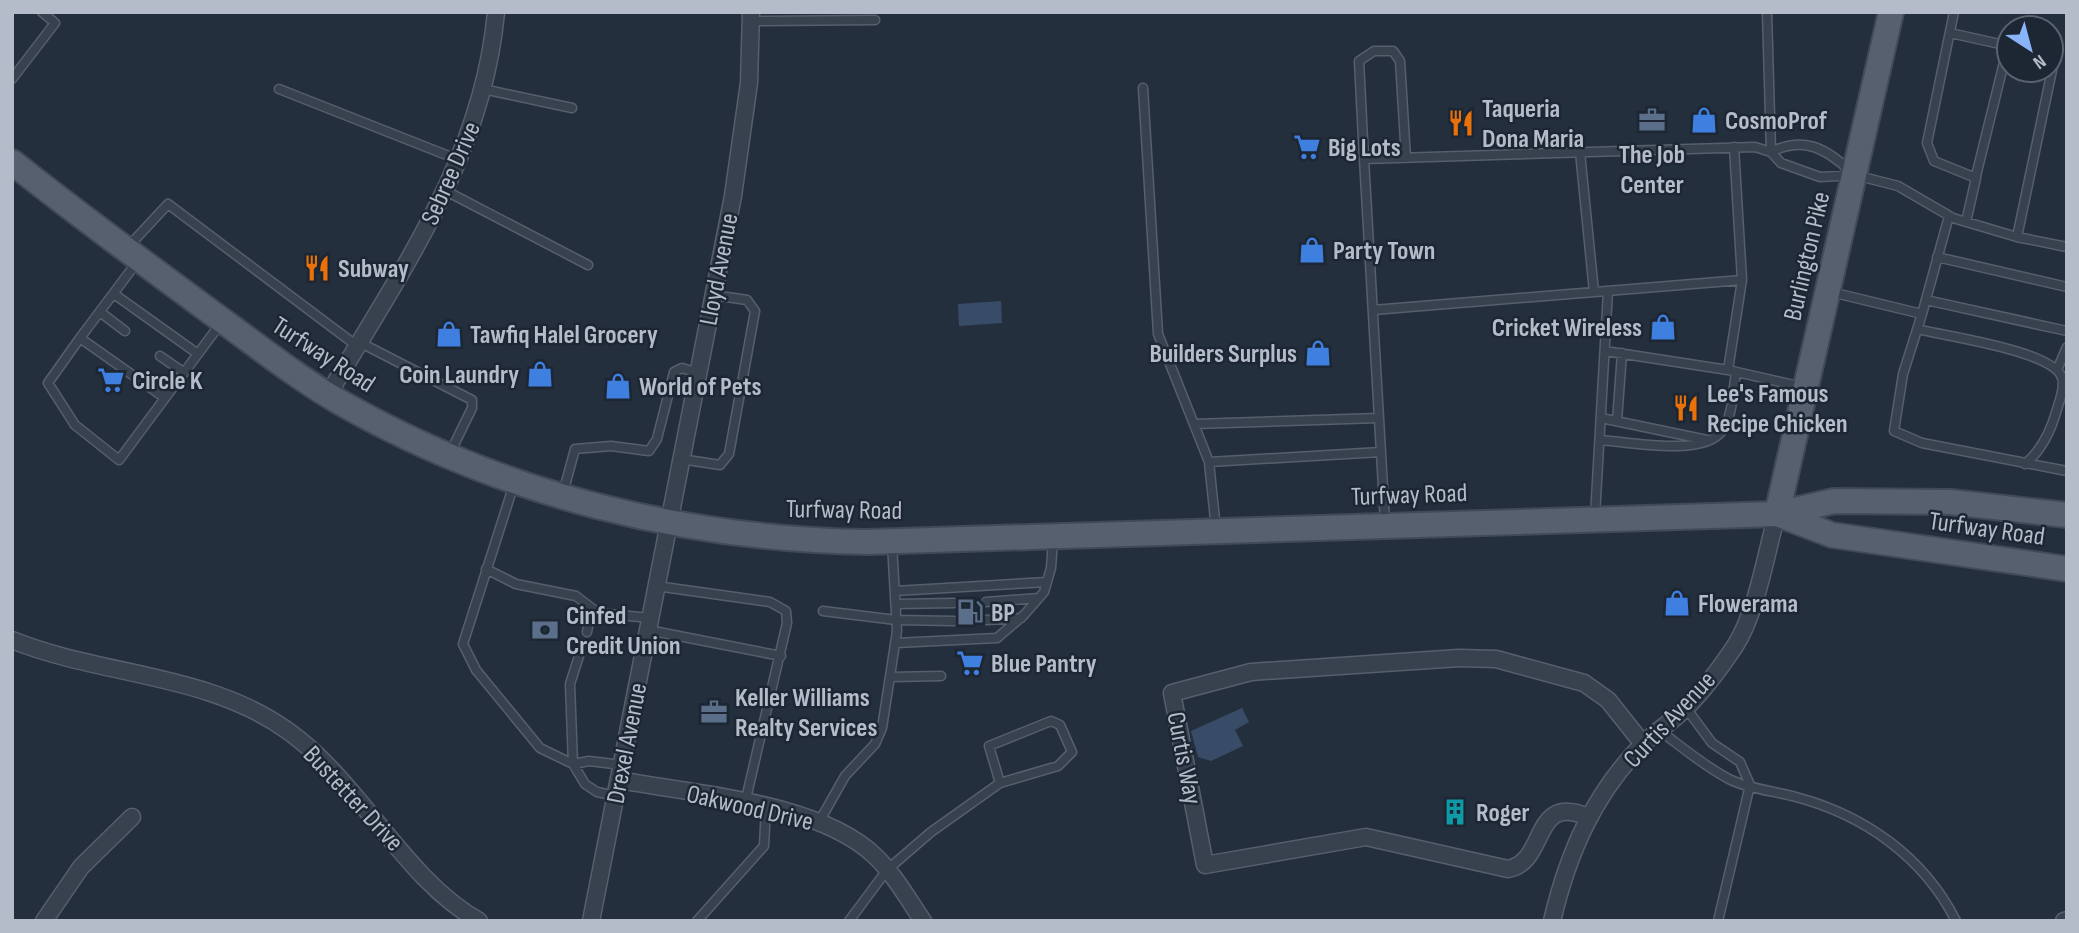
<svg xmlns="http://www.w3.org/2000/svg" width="2079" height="933" viewBox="0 0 2079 933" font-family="'Sofia Sans Condensed',sans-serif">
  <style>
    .water { fill: #394c67 }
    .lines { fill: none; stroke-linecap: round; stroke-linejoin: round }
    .service-casing { stroke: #565f6c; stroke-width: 11 }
    .minor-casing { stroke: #565f6c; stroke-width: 19 }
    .primary-casing { stroke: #414a57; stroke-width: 28 }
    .service { stroke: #38414e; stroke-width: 8 }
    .minor { stroke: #38414e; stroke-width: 16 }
    .primary { stroke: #56606e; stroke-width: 24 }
    .labels { text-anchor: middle; stroke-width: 5; stroke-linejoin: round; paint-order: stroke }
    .poi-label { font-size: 26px; font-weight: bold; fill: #b4bcc9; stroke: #1d2633; text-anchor: start }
    .street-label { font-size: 26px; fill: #b4bcc9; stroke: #1d2633 }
  </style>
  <rect width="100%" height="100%" fill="#242f3e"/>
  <path class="water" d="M 1001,301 L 1002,323 L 959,326 L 958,304 Z
    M 1242,708 L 1249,722 L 1235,730 L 1243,746 L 1211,761 L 1198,757 L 1191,731 Z"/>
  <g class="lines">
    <g class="service-casing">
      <path id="service" d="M 1767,12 L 1771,152
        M 1954,12 L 1927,143 L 1934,161 L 1976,178 L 1966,222
        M 752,21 L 875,20
        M 1950,33 L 2009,46
        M 12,79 L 55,23 L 42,12
        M 1143,88 L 1158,334 L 1209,462 L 1216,529
        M 279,89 L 459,160
        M 483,89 L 572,108
        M 1580,152 L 1594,292
        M 1771,152 C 1803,136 1826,148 1850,171
        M 1364,159 L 1359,61 L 1374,51 L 1393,51 L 1400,61 L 1406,158
        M 1975,180 L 2008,46
        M 446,191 L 588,265
        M 2017,237 L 2055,56
        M 128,247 L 168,204 L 357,346
        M 1937,257 L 2067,287
        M 137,262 L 80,338 L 165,398 L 221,323
        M 1831,292 L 1922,314 L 1903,374 L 1894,431 L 1922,443 L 2067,471
        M 114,294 L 198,354
        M 1926,300 L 2067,331
        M 1373,310 L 1742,280
        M 100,312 L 125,331
        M 1922,314 L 1949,216
        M 1917,329 C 1944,336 2055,351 2062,378 C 2065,387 2060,400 2057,409 C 2051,431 2042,450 2025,464
        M 80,338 L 48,383 L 75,425 L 119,460 L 165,398
        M 359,342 L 472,400 L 472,408 L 451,451
        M 1605,351 L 1728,370 L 1803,387
        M 160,356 L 183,372
        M 1728,370 L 1742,280 L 1734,147
        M 2057,370 L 2067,347
        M 1601,418 L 1707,440
        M 1617,421 L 1622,353
        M 1194,424 L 1379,418
        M 1600,440 C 1629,442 1703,457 1722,431 C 1733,416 1733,390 1736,372
        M 681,459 L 720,465 L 729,454 L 755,311 L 747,300 L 713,295
        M 1209,462 L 1381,452
        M 514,484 L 463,644 L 476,670 L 540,748 L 573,764 L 589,761 L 622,765
        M 563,493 L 575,449 L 611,446 L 649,451 L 657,439 L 674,372 L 682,368 L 698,373
        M 1595,516 L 1608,291
        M 1385,522 L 1364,159 L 1755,147 L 1771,152 L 1781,163 L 1820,177 L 1855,175 L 1898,186 L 1953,218 L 2017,237 L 2067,247
        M 486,569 L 516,584 L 576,596 L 598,613 L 650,618
        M 656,586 L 770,602 L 786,611 L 787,623 L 745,803
        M 895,591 L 1047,582
        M 986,602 L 1039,598
        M 896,604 L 954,603
        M 823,611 L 896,620 L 954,621
        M 986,620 L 1021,618
        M 648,630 L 781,656
        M 587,632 L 590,617 L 598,613
        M 896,643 L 997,638 L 1024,615 L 1044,592 L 1051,568 L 1053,540
        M 579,656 L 570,684 L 573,764 L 585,784 L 597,792 L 616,796
        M 891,677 L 941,676
        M 1686,708 L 1712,743 L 1740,762 L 1750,785 L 1718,921
        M 1659,730 C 1682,747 1704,766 1729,779 C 1748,789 1775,791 1796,797 C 1864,815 1924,857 1956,921
        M 819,822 L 845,776 L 875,744 L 882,728 L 897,631 L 892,544
        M 697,921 L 764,846 L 766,807
        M 849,921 L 887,870 L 931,832 L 1000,783 L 1058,766 L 1072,752 L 1060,725 L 1051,721 L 989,746 L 1000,783"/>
    </g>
    <g class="minor-casing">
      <path id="minor" d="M 328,395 C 400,272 483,158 496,12
        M 12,640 C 101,676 208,673 288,731 C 361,783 403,878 479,921
        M 619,780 C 694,794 819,802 875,856 C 894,874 908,899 923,921
        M 1588,817 C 1531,792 1548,862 1508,869 L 1366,837 L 1205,865 L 1172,693 L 1251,672 L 1459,658 L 1496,659 L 1584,683 L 1608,700 L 1643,744
        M 44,921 L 81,867 L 132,817
        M 591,921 L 733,196 L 749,83 L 751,12
        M 1552,921 C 1568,853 1594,793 1644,743 C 1657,731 1672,721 1685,709 C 1703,691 1721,667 1735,646 C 1757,612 1766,553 1777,514
        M 2064,921 L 2067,920"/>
    </g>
    <g class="primary-casing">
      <path id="primary" d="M 12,162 C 81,217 152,269 223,321 C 263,350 302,381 345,405 C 505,495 684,539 867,542 L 1777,514 L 1834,501 L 1950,502 L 2067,515
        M 1777,514 L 1891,12
        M 1777,514 L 1832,535 L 2067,569"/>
    </g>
    <use href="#service" class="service"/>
    <use href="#minor" class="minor"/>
    <use href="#primary" class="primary"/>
  </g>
  <defs>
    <g id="office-bare" transform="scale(2.1)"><path d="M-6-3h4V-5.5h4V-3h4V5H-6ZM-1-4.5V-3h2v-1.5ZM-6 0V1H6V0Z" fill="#5c6f8a" stroke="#1d2633" stroke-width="2.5" paint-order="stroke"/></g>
    <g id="shop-bare" transform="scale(2.1)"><path d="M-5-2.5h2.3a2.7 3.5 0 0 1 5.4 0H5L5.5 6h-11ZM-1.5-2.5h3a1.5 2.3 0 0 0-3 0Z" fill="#3f7fe0" stroke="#1d2633" stroke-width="2.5" paint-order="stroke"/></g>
    <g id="restaurant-bare" transform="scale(2.1)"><path d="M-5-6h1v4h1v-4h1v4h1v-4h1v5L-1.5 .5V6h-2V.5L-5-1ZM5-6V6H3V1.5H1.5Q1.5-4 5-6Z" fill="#e8710a" stroke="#1d2633" stroke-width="2.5" paint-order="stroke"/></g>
    <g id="supermarket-bare" transform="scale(2.1)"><path d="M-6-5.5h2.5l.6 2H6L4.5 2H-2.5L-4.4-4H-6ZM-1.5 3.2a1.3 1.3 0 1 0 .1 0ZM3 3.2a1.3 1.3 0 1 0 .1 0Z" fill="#3f7fe0" stroke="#1d2633" stroke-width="2.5" paint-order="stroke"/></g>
    <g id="fuel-bare" transform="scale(2.1)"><path d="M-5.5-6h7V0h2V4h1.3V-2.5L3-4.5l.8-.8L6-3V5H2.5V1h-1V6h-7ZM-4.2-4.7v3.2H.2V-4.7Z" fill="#5c6f8a" stroke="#1d2633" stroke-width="2.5" paint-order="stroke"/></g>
    <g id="bank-bare" transform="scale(2.1)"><path d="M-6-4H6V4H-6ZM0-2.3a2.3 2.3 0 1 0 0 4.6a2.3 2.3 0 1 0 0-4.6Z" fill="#5c6f8a" stroke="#1d2633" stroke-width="2.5" paint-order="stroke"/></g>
    <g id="building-bare" transform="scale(2.1)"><path d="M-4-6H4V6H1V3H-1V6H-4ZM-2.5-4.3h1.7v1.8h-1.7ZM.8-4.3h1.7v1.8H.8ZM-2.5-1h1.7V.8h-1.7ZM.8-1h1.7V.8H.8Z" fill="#0f9aa8" stroke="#1d2633" stroke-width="2.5" paint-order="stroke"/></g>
  </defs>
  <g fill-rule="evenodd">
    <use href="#office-bare" x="1652" y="120"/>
    <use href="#shop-bare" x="1704" y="120"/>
    <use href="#restaurant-bare" x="1461" y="123"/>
    <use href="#supermarket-bare" x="1307" y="147"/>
    <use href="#shop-bare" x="1312" y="250"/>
    <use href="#restaurant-bare" x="317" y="268"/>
    <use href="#shop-bare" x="1663" y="327"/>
    <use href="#shop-bare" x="449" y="334"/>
    <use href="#shop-bare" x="1318" y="353"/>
    <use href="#shop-bare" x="540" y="374"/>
    <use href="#supermarket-bare" x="111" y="380"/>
    <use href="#shop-bare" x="618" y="386"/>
    <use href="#restaurant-bare" x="1686" y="408"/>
    <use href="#shop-bare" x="1677" y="603"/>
    <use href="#fuel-bare" x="970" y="612"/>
    <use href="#bank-bare" x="545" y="630"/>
    <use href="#supermarket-bare" x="970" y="663"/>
    <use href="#office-bare" x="714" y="712"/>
    <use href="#building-bare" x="1455" y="812"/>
  </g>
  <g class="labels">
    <g class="poi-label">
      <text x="1482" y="117">Taqueria<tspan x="1482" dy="30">Dona Maria</tspan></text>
      <text x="1725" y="129">CosmoProf</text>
      <text x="1328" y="156">Big Lots</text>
      <text x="1652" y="163" text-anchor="middle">The Job<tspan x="1652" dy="30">Center</tspan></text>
      <text x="1333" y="259">Party Town</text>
      <text x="338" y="277">Subway</text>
      <text x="1642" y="336" text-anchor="end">Cricket Wireless</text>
      <text x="470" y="343">Tawfiq Halel Grocery</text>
      <text x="1297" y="362" text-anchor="end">Builders Surplus</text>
      <text x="519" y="383" text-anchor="end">Coin Laundry</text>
      <text x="132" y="389">Circle K</text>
      <text x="639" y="395">World of Pets</text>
      <text x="1707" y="402">Lee's Famous<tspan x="1707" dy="30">Recipe Chicken</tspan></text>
      <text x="1698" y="612">Flowerama</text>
      <text x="991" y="621">BP</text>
      <text x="566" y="624">Cinfed<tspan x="566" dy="30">Credit Union</tspan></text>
      <text x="991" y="672">Blue Pantry</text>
      <text x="735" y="706">Keller Williams<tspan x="735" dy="30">Realty Services</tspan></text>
      <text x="1476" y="821">Roger</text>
    </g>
    <g class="street-label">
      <text transform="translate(450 173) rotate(-66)" y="9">Sebree Drive</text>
      <text transform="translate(1806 256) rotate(-77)" y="9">Burlington Pike</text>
      <text transform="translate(718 269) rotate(-79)" y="9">Lloyd Avenue</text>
      <text transform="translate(324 354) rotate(33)" y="9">Turfway Road</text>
      <text transform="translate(1409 494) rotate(-2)" y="9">Turfway Road</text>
      <text transform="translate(844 509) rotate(1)" y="9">Turfway Road</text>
      <text transform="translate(1987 528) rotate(8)" y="9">Turfway Road</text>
      <text transform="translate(1669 719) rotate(-47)" y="9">Curtis Avenue</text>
      <text transform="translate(626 743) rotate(-79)" y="9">Drexel Avenue</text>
      <text transform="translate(1185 758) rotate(79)" y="9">Curtis Way</text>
      <text transform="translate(354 798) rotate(47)" y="9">Bustetter Drive</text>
      <text transform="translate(750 807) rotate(13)" y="9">Oakwood Drive</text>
    </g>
  </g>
  <rect width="2079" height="933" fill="none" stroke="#b4bcc9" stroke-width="28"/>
  <g transform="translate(2030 49) rotate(144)"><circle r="33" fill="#1d2633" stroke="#59626f" stroke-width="2"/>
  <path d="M0-5L12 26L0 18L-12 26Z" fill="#8ab4f8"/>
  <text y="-10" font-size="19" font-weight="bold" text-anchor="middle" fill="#b4bcc9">N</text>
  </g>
</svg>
